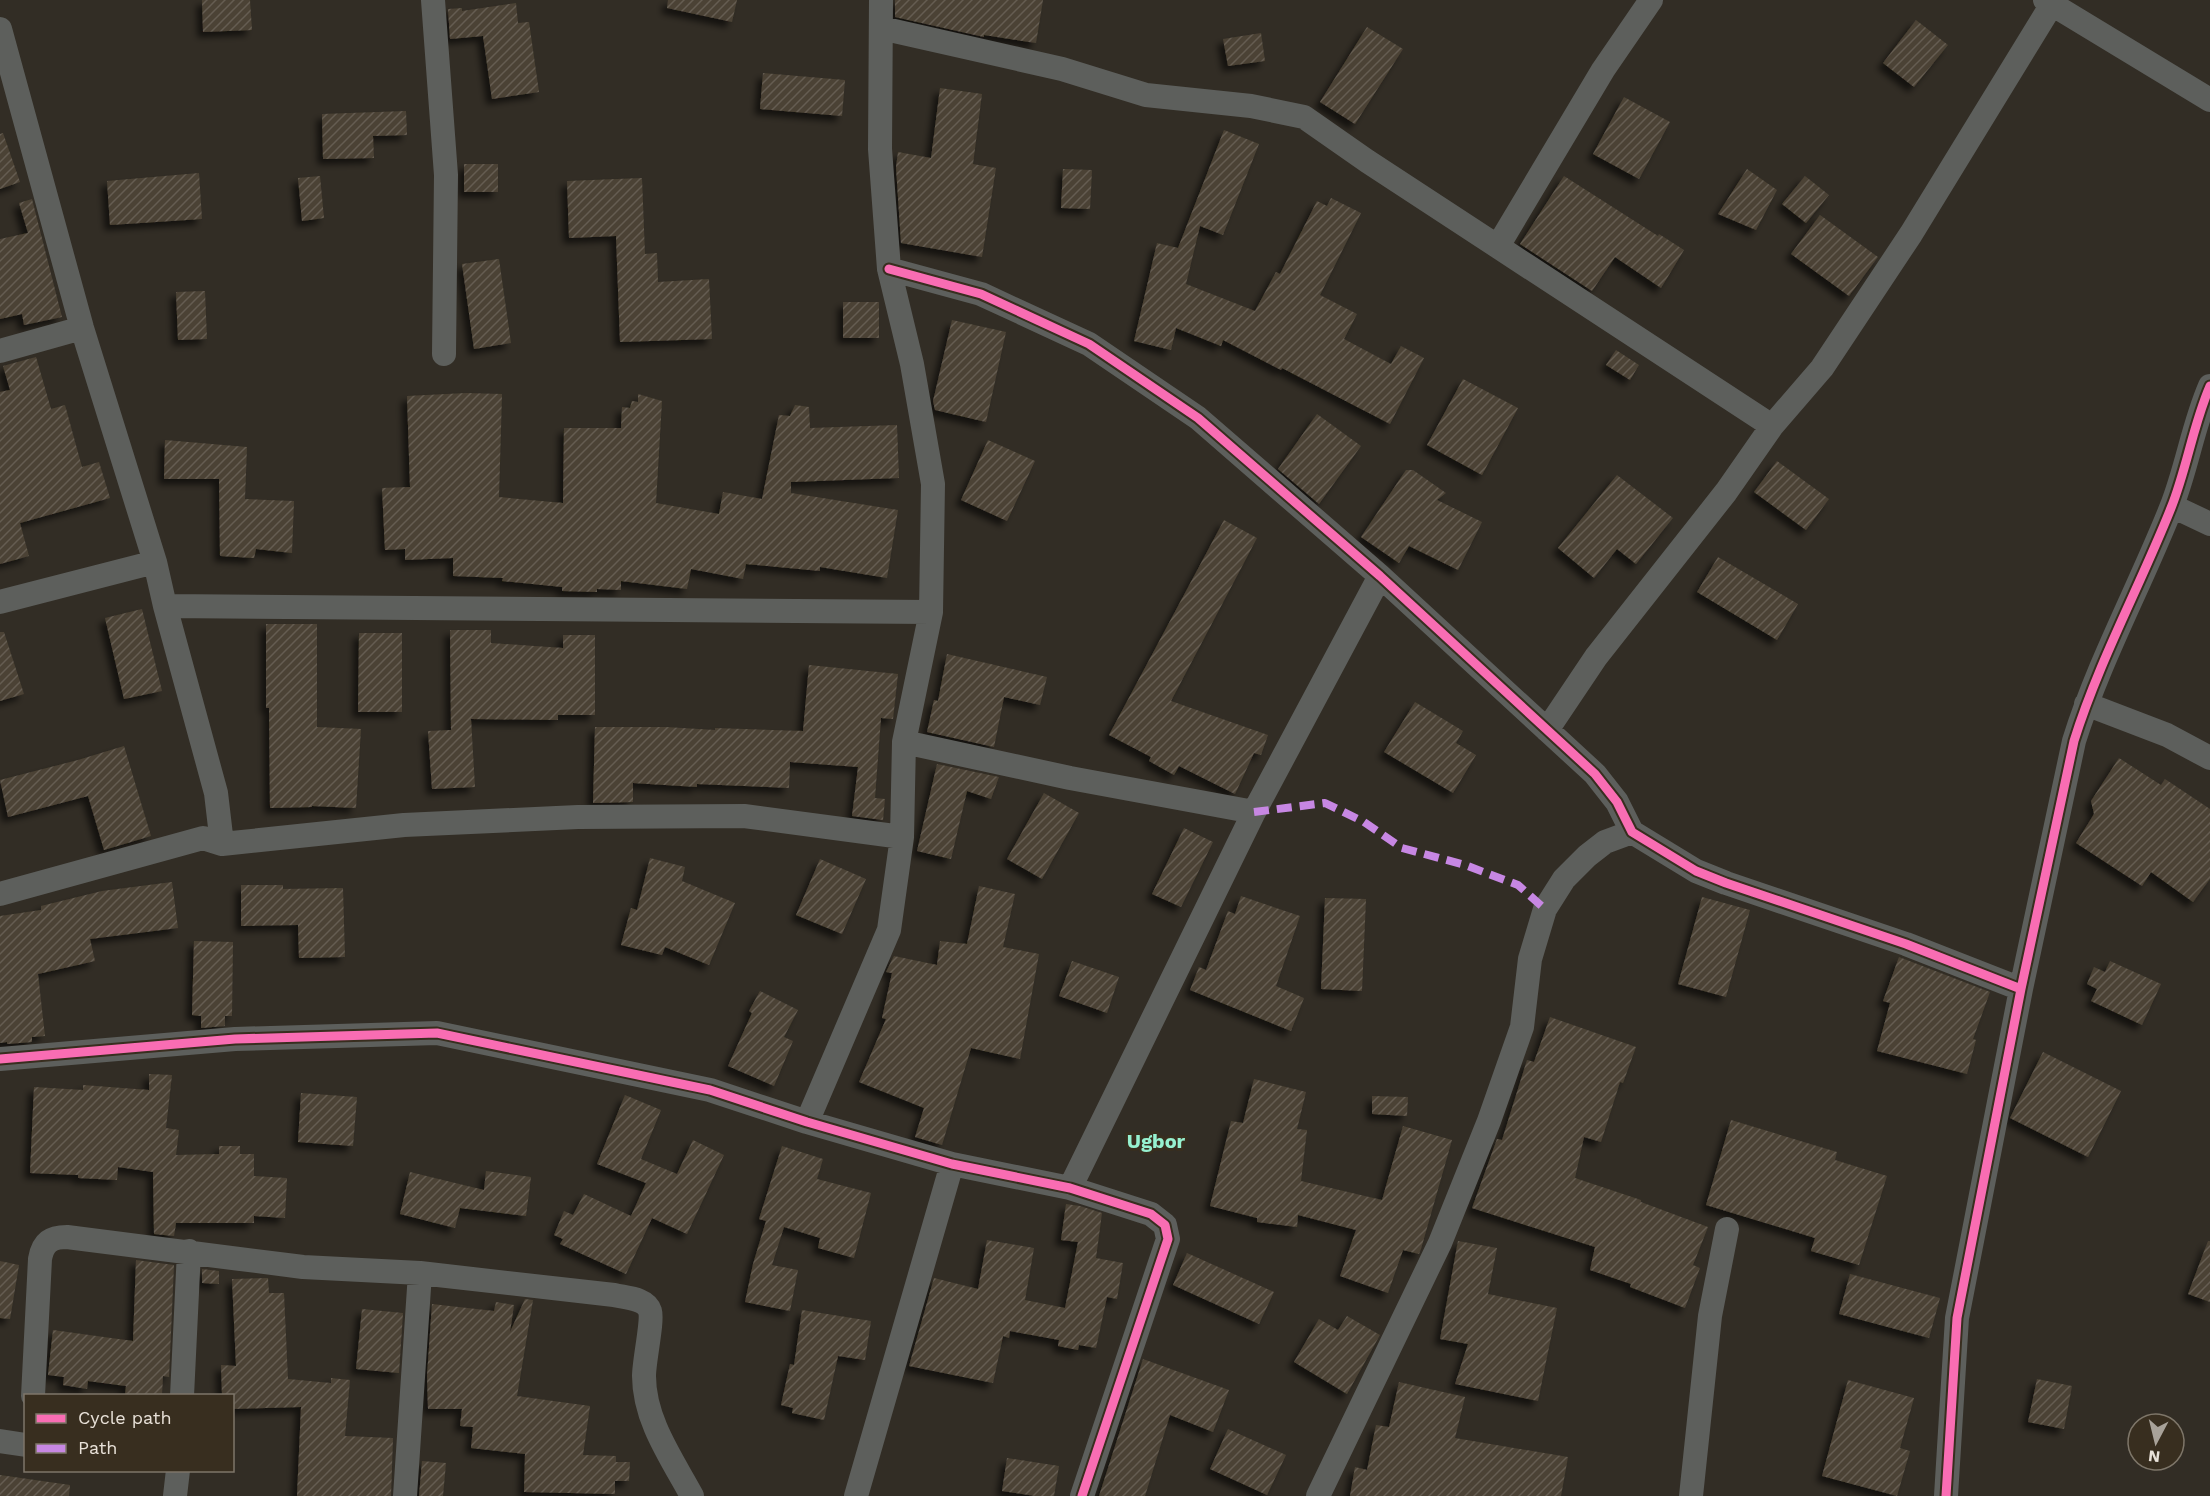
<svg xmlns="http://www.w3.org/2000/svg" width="2210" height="1496" viewBox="0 0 2210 1496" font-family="'Work Sans',sans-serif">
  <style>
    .building { fill: url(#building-hatch); filter: url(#shadow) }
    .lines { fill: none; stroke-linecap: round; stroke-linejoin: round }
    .street { stroke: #5d5f5c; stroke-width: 24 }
    .quiet { stroke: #c787e3; stroke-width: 8; stroke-dasharray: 15 8; stroke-linecap: butt }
    .cycleway-casing { stroke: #382e1f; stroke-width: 13 }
    .cycleway { stroke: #f96db3; stroke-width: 9 }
    .labels { text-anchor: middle; stroke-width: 6; stroke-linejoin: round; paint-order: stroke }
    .quarter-label { font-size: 20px; font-weight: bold; fill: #96f1d0; stroke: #382e1f }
  </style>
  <defs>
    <pattern id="building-hatch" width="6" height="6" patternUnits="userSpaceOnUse" patternTransform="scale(1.5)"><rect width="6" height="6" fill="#4b4234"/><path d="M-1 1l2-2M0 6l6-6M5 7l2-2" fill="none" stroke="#655d51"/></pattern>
    <filter id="shadow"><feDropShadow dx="-5.5" dy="5.5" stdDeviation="3" flood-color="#0009"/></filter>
  </defs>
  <rect width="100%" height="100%" fill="#322d25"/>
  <path class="building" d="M 202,0 L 250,0 L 252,30 L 203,32 Z
    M 668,0 L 737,0 L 732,22 L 667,8 Z
    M 895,0 L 1043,0 L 1036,43 L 984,35 L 984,37 L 895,17 Z
    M 516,3 L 518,23 L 529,22 L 539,92 L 492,99 L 483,36 L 450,39 L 448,9 L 462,8 L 462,11 Z
    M 1916,20 L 1948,45 L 1914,87 L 1883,63 Z
    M 1367,27 L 1403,49 L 1355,124 L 1320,102 Z
    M 1261,33 L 1265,61 L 1228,66 L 1223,39 Z
    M 763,73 L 845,80 L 842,116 L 760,109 Z
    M 940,88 L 982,94 L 973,164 L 996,168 L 982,257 L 901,243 L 896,167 L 898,152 L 931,158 Z
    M 1624,97 L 1670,122 L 1639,179 L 1593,154 Z
    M 406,111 L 407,135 L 373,136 L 374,158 L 323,159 L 322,114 Z
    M 1224,130 L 1259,144 L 1223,235 L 1200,226 L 1186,284 L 1255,311 L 1276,272 L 1280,274 L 1317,201 L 1327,206 L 1331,198 L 1361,213 L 1320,295 L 1357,314 L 1344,339 L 1391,364 L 1401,346 L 1424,358 L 1390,424 L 1282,368 L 1281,370 L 1223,340 L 1221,346 L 1176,328 L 1171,350 L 1134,341 L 1157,243 L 1178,248 Z
    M 3,133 L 20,182 L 0,189 L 0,134 Z
    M 464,164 L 498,164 L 498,192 L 464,192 Z
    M 1063,169 L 1092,170 L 1090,209 L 1061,208 Z
    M 1747,169 L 1777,190 L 1756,230 L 1718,214 Z
    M 199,173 L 202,219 L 110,225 L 107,181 Z
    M 320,176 L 324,218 L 302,221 L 298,178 Z
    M 1564,176 L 1658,236 L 1659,234 L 1684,250 L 1661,288 L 1615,257 L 1592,291 L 1520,244 Z
    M 1805,176 L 1829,195 L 1806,223 L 1782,204 Z
    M 642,178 L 645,254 L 657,253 L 658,282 L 709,279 L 712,339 L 620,342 L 616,236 L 569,238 L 567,181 Z
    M 32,199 L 62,317 L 24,325 L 22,314 L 0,319 L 0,239 L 28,233 L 19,203 Z
    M 1820,215 L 1878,257 L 1849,296 L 1791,254 Z
    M 499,259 L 511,343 L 474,349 L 462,264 Z
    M 205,291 L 207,339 L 178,340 L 176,292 Z
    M 843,302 L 879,302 L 879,338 L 843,338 Z
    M 952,320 L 1006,332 L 986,422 L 935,410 L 933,401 Z
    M 1616,350 L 1639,365 L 1630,380 L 1606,365 Z
    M 36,357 L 51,409 L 65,405 L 82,467 L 99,462 L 110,498 L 20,523 L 29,556 L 0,564 L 0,392 L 10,390 L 3,366 Z
    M 1463,379 L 1518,408 L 1482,475 L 1427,445 Z
    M 466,393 L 502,394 L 499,497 L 563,503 L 564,428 L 621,428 L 622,407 L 630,408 L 632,401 L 638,402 L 638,394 L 662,401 L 656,503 L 719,514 L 723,492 L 762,499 L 779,415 L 790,416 L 795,405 L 809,407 L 810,428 L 897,425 L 899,478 L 791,482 L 791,493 L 898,510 L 887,578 L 820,567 L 820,571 L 746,564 L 743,579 L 691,569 L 687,589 L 621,581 L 621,590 L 597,589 L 597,592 L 562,591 L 562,587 L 502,581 L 503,578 L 453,576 L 453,558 L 405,560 L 405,549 L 385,550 L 382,488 L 410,487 L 407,396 Z
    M 1317,414 L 1361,446 L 1319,504 L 1278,469 Z
    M 165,440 L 247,447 L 245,499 L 294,501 L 292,553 L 256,549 L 254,558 L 220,556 L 219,479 L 164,479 Z
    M 988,440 L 1035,461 L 1007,521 L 961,500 Z
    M 1777,461 L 1829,499 L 1806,530 L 1754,492 Z
    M 1406,470 L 1413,470 L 1446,493 L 1437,500 L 1482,522 L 1458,570 L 1409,546 L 1399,563 L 1361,537 Z
    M 1617,475 L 1673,518 L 1636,564 L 1617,549 L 1594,578 L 1558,548 Z
    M 1224,520 L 1257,538 L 1171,701 L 1268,735 L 1261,755 L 1254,753 L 1235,794 L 1179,766 L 1174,775 L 1149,761 L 1151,757 L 1109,735 Z
    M 1718,557 L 1798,604 L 1777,640 L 1697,592 Z
    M 142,609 L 162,691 L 124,699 L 105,618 Z
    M 266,624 L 317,624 L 317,727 L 361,729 L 356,808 L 312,806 L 312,807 L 270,808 L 269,708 L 266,708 Z
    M 450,630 L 491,630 L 491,643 L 563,648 L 563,635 L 595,635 L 595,715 L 558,715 L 558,720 L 471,719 L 475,787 L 432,789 L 428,731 L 451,730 Z
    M 0,632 L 4,632 L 24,694 L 0,701 Z
    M 359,633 L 402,633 L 402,712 L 358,712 Z
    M 947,654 L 1047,677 L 1040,705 L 1004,697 L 994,747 L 927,732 L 934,700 L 938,701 Z
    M 809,665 L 898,674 L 893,719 L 881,718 L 875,798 L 885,799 L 883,820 L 852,816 L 858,767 L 790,762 L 789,788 L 697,784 L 697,787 L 633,783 L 633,802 L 593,803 L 595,727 L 666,727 L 715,730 L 715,728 L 803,731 Z
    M 1415,702 L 1463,731 L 1456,743 L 1476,755 L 1453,793 L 1384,752 Z
    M 124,746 L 151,836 L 104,850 L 88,796 L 8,817 L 0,780 L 78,760 Z
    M 2119,758 L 2161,785 L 2165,779 L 2210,809 L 2210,879 L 2193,902 L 2151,872 L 2142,886 L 2076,843 L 2094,814 L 2091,801 Z
    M 937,764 L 999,777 L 991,799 L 967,791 L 951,859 L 917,851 Z
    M 1044,793 L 1079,813 L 1042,879 L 1007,859 Z
    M 1184,828 L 1213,842 L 1181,907 L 1152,894 Z
    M 650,858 L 685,867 L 682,881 L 735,903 L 709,965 L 665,947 L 662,955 L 621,945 L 631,908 L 637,910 Z
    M 820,859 L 866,879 L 842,934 L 796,915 Z
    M 172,882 L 178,928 L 90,939 L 95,961 L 38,974 L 45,1036 L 32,1037 L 32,1042 L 7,1044 L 7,1042 L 0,1043 L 0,916 L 41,910 L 41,906 L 102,891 Z
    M 241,885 L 283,885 L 283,889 L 343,888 L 345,957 L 299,958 L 298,925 L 241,926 Z
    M 979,886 L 1015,894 L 1003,947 L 1039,954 L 1020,1059 L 971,1048 L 942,1145 L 915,1137 L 924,1108 L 859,1082 L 886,1019 L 882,1018 L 892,973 L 886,972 L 894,956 L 937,965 L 940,941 L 967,944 Z
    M 1241,896 L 1300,916 L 1276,986 L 1304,998 L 1291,1031 L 1190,990 L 1199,967 L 1206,970 L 1228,911 L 1235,914 Z
    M 1702,897 L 1750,910 L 1726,997 L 1678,984 Z
    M 1325,898 L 1366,899 L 1362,991 L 1321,989 Z
    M 194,941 L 233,942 L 232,1016 L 225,1016 L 225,1026 L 201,1028 L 201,1016 L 192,1015 Z
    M 1899,957 L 1990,992 L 1973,1039 L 1976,1040 L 1967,1074 L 1877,1051 L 1890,1003 L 1883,1001 Z
    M 1072,961 L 1119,977 L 1107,1013 L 1059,996 Z
    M 2110,961 L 2161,984 L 2142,1025 L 2091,1001 L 2097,989 L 2087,984 L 2094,967 L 2105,972 Z
    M 760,991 L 798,1010 L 784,1037 L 793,1041 L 774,1086 L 728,1066 L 752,1013 L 749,1011 Z
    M 1550,1017 L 1636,1047 L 1623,1083 L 1620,1082 L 1601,1142 L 1584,1137 L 1575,1178 L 1641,1200 L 1641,1202 L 1708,1227 L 1693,1265 L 1700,1268 L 1685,1308 L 1630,1287 L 1631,1284 L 1590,1270 L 1595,1247 L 1472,1208 L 1497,1139 L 1502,1140 L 1527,1060 L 1534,1062 Z
    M 2043,1052 L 2121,1091 L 2088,1157 L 2010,1118 Z
    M 149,1074 L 172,1075 L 166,1128 L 179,1130 L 176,1155 L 219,1154 L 219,1146 L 240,1146 L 240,1154 L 254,1154 L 254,1176 L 287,1178 L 285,1218 L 254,1216 L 254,1223 L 176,1223 L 174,1236 L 154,1234 L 153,1172 L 118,1167 L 117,1180 L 78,1178 L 78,1175 L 30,1173 L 34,1087 L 83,1090 L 83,1085 L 149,1090 Z
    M 1254,1079 L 1306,1092 L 1297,1129 L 1307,1130 L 1301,1181 L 1382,1200 L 1403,1126 L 1452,1140 L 1421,1249 L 1419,1254 L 1403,1250 L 1388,1293 L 1340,1276 L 1356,1230 L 1298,1215 L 1297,1227 L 1257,1222 L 1257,1218 L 1210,1206 L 1231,1121 L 1243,1123 Z
    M 301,1093 L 357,1097 L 353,1146 L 298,1142 Z
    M 625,1095 L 661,1110 L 641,1159 L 677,1174 L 693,1140 L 724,1155 L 687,1234 L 652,1218 L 626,1274 L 560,1244 L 563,1239 L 554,1235 L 564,1211 L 573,1215 L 584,1194 L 631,1216 L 646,1183 L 597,1164 Z
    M 1372,1096 L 1408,1097 L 1407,1116 L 1372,1114 Z
    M 1731,1120 L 1837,1152 L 1835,1160 L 1887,1176 L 1859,1265 L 1811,1251 L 1815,1238 L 1706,1205 Z
    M 782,1146 L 823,1159 L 817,1179 L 871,1193 L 854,1258 L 818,1248 L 820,1238 L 784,1227 L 772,1265 L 798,1270 L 790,1311 L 745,1302 L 753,1264 L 766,1221 L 759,1219 Z
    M 486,1171 L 531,1177 L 526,1216 L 460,1208 L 455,1228 L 400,1214 L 410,1172 L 484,1190 Z
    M 1066,1204 L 1080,1206 L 1102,1213 L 1096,1258 L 1123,1263 L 1117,1299 L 1107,1297 L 1096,1348 L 1079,1345 L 1078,1350 L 1058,1346 L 1059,1340 L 1010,1331 L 1009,1338 L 1003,1336 L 993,1383 L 909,1366 L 934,1278 L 978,1289 L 987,1240 L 1034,1248 L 1025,1300 L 1065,1308 L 1078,1242 L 1061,1240 Z
    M 1458,1241 L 1497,1248 L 1488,1294 L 1557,1308 L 1538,1401 L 1455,1384 L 1468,1344 L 1440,1339 Z
    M 2208,1241 L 2210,1241 L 2210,1302 L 2188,1294 Z
    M 1187,1253 L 1274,1292 L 1259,1324 L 1173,1285 Z
    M 136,1260 L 174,1265 L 169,1377 L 163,1376 L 162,1395 L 125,1395 L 126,1386 L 88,1381 L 87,1389 L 63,1385 L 64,1377 L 48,1375 L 53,1330 L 133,1341 Z
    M 0,1261 L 19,1265 L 10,1319 L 0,1318 Z
    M 202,1269 L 219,1271 L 219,1284 L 202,1283 Z
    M 1850,1274 L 1940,1298 L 1929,1338 L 1839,1314 Z
    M 268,1278 L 269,1293 L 284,1293 L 288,1379 L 331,1383 L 331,1378 L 350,1380 L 345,1436 L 393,1438 L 391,1496 L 297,1496 L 301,1407 L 232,1409 L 232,1395 L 222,1395 L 221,1365 L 236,1366 L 232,1279 Z
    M 525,1299 L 533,1300 L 517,1396 L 590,1406 L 583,1455 L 616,1456 L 616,1462 L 630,1462 L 629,1481 L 615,1481 L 615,1494 L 524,1492 L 525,1454 L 471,1448 L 473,1427 L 460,1426 L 462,1409 L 428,1409 L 427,1376 L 432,1304 L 494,1311 L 496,1302 L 514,1305 L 510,1332 Z
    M 362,1309 L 403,1313 L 399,1373 L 356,1369 Z
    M 802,1310 L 871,1321 L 865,1360 L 838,1356 L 824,1420 L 792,1413 L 793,1408 L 781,1405 L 790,1364 L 794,1365 Z
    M 1347,1316 L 1380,1335 L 1347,1394 L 1294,1362 L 1319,1319 L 1338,1330 Z
    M 1143,1359 L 1229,1390 L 1213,1432 L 1170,1415 L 1145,1496 L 1099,1496 Z
    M 2037,1379 L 2072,1386 L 2064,1429 L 2028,1422 Z
    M 1848,1380 L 1914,1398 L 1900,1448 L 1910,1451 L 1897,1496 L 1822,1476 Z
    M 1399,1382 L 1465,1397 L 1455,1438 L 1568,1457 L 1561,1496 L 1350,1496 L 1355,1467 L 1367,1470 L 1376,1425 L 1389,1427 Z
    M 1228,1429 L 1286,1455 L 1267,1495 L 1210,1469 Z
    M 1007,1458 L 1059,1466 L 1054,1496 L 1035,1496 L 1002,1491 Z
    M 422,1461 L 446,1463 L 443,1496 L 419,1496 Z
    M 0,1475 L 70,1485 L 69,1496 L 0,1496 Z"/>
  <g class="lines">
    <path class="street" d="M 433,0 L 446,175 L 444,354
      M 2045,0 L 2210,100
      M 881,28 L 1062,69 L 1146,95 L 1251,106 L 1304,117 L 1367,161 L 1772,426
      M 0,29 L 82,328 L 155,562 L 165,606 L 216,793 L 222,844
      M 1498,246 L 1603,70 L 1651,0
      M 889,269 L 981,294 L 1089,344 L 1198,418 L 1380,576 L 1595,774 L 1617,802 L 1632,832 L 1696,871 L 1726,883 L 1906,944 L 2021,989
      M 0,351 L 82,328
      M 2172,506 L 2210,524
      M 0,602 L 155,562
      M 165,606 L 931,612
      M 2086,704 L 2167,735 L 2210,758
      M 1547,730 L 1596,657 L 1726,492 L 1772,426 L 1822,368 L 1911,234 L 2052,4
      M 904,742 L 1070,778 L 1254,812
      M 0,894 L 203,838 L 222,844 L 404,825 L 578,817 L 744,816 L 902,837
      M 0,1059 L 235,1039 L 437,1033 L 710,1090 L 807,1122 L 952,1164 L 1070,1188 L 1151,1214 L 1165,1225 L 1168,1239 L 1082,1496
      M 807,1122 L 889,930 L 902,837 L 904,742 L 931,612 L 933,484 L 912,364 L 889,269 L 880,149 L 881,0
      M 1070,1188 L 1254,812 L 1380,576
      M 33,1396 L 40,1259 C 43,1242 51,1237 67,1237 L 303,1267 L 420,1273 L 614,1295 C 626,1298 646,1298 650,1311 C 653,1321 644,1361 644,1376 C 644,1420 672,1459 692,1496
      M 182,1396 L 189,1251
      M 0,1441 L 26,1445
      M 175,1496 L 178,1470
      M 405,1496 L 420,1273
      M 856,1496 L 952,1164
      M 1318,1496 L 1440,1243 L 1489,1121 L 1522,1027 L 1530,959 L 1545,909 L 1564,879 L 1587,856 L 1605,842 L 1632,832
      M 1691,1496 L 1710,1316 L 1727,1229
      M 1946,1496 L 1957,1318 L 2021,989 L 2074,741 C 2099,661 2140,586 2171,508 C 2187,468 2193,425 2210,386"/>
    <path class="quiet" d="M 1254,812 L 1325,803 L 1364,822 L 1402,848 L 1465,865 L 1518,885 L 1545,909"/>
    <g class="cycleway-casing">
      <path id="cycleway" d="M 889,269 L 981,294 L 1089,344 L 1198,418 L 1380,576 L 1595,774 L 1617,802 L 1632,832 L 1696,871 L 1726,883 L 1906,944 L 2021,989
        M 0,1059 L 235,1039 L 437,1033 L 710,1090 L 807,1122 L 952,1164 L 1070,1188 L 1151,1214 L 1165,1225 L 1168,1239 L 1082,1496
        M 1946,1496 L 1957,1318 L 2021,989 L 2074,741 C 2099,661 2140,586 2171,508 C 2187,468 2193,425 2210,386"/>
    </g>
    <use href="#cycleway" class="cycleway"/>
  </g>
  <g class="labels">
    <g class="quarter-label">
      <text x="1156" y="1148">Ugbor</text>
    </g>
  </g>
  <rect x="24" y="1394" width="210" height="78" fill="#382e1f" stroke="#7e7669" stroke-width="1.5"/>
  <rect x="36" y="1414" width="30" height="9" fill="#f96db3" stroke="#7e7669" stroke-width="1.5"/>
  <text x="78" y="1424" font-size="18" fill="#e8e1d8">Cycle path</text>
  <rect x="36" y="1444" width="30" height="9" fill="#c787e3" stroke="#7e7669" stroke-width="1.5"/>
  <text x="78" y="1454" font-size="18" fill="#e8e1d8">Path</text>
  <g transform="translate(2156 1442) rotate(187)"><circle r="28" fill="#382e1f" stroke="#7e7669" stroke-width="1.5"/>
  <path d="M0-4.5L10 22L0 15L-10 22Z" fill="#a8a299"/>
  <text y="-9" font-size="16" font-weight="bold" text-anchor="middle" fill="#e8e1d8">N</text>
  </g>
</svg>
